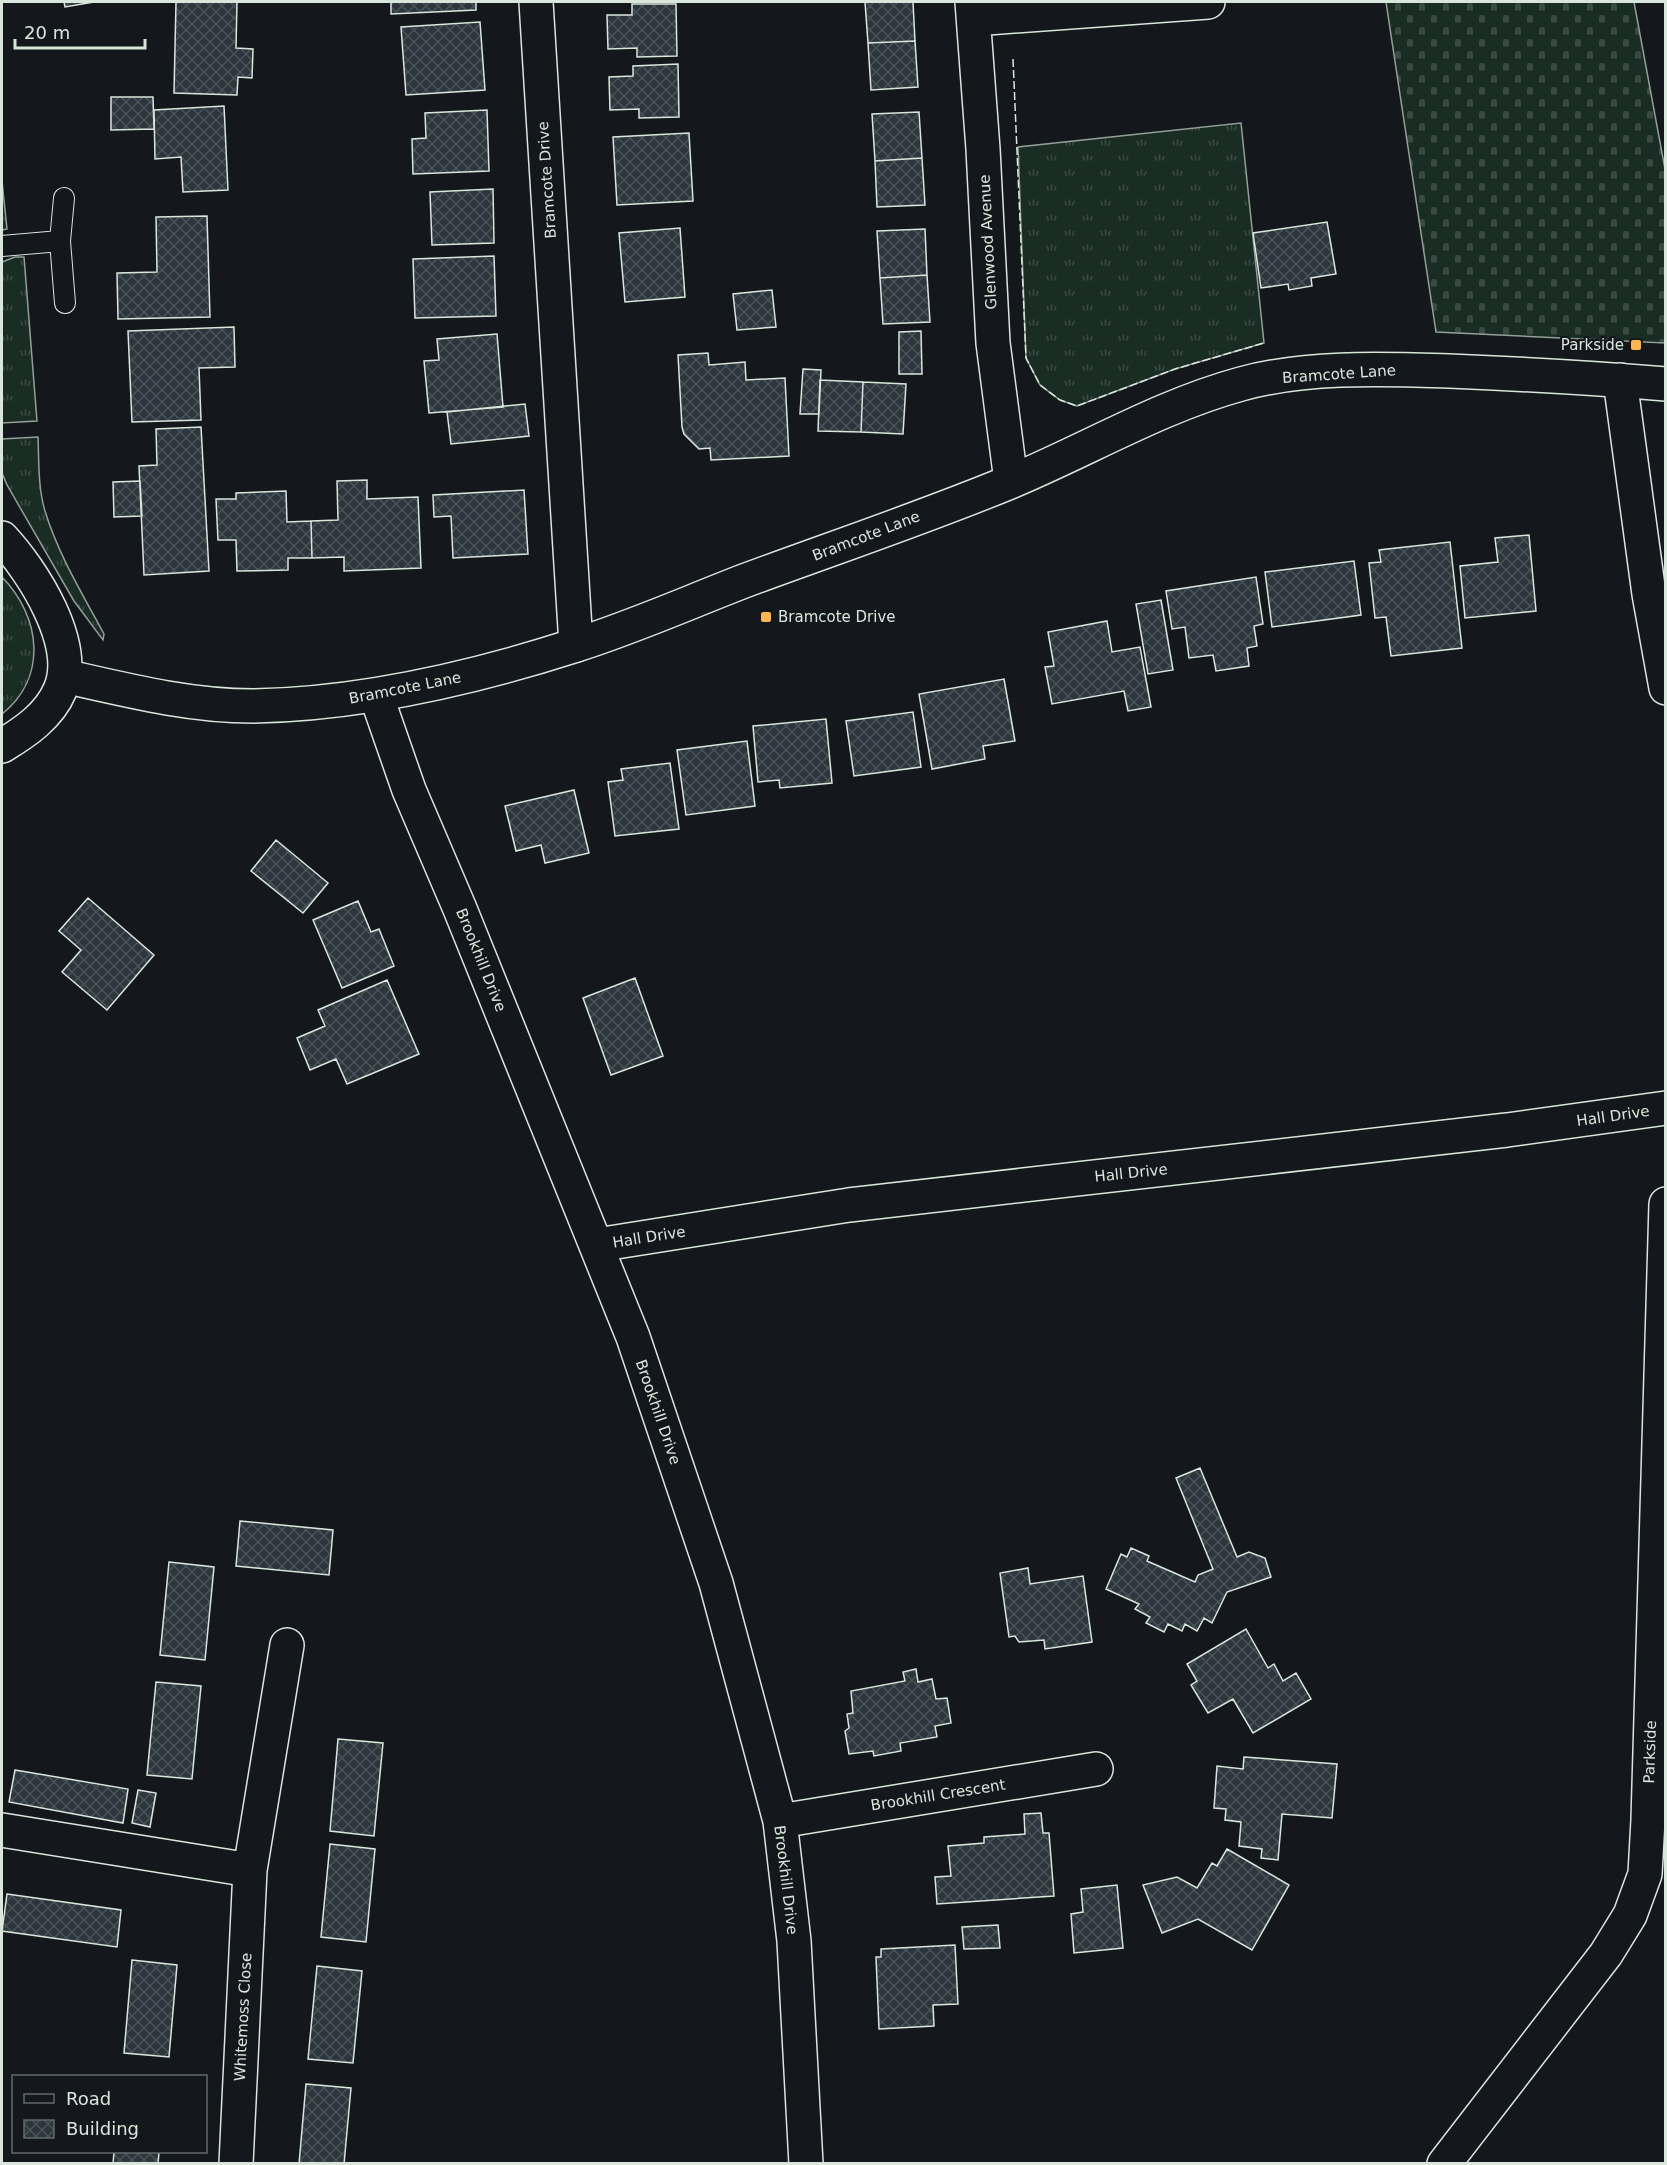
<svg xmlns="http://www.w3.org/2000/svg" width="1667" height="2165" viewBox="0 0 1667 2165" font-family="'DejaVu Sans',sans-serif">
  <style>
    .grass { fill: url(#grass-tufts); stroke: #939e99; stroke-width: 1.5 }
    .cemetery { fill: url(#cemetery-stones); stroke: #939e99; stroke-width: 1.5 }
    .building { fill: url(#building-cross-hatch); stroke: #d8e6dc; stroke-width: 1.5 }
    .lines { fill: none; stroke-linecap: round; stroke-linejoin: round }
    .lane-casing { stroke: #d8e6dc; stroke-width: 22 }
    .street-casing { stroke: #d8e6dc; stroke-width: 36 }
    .secondary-casing { stroke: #d8e6dc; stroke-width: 36 }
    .lane { stroke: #14181c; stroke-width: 20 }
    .street { stroke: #14181c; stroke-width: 33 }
    .secondary { stroke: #14181c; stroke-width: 33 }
    .fence { stroke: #d8e6dc; stroke-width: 1.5; stroke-dasharray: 8 3; stroke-linecap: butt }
    .poi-dot { fill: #ffb74d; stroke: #14181c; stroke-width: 2 }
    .labels { text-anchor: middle; stroke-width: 4.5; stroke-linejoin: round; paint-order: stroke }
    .street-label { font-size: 15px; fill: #d8e6dc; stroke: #14181c }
    .poi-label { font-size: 15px; fill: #d8e6dc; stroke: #14181c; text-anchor: end }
  </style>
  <defs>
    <pattern id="grass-tufts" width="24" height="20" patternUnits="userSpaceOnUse" patternTransform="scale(1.5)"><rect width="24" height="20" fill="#1a2d24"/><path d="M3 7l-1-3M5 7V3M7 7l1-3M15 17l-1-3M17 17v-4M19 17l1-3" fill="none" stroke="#3b4b43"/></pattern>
    <pattern id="cemetery-stones" width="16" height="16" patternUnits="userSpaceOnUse" patternTransform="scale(1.5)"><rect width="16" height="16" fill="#1a2d24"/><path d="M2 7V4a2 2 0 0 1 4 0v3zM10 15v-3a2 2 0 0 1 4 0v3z" fill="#3b4b43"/></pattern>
    <pattern id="building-cross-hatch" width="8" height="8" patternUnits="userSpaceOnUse" patternTransform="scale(1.5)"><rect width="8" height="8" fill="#2c363c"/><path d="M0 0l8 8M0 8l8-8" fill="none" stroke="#4a5358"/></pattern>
  </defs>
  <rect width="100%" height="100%" fill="#14181c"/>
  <path class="grass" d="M 1241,123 L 1264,343 L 1175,369 L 1077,406 L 1060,400 L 1040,385 L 1026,358 L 1018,147 Z
    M 2,181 L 7,229 L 2,230 Z
    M 15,257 L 24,257 L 37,421 L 2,423 L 2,262 Z
    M 38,437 C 39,462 38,488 45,511 C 58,554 83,595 104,634 L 103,640 L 74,601 L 7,485 L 2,473 L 2,439 Z
    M 2,577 C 41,617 48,677 2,714 Z"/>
  <path class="cemetery" d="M 1386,2 L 1634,2 L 1665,169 L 1665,343 L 1436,332 Z"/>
  <path class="building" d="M 64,2 L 94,2 L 65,7 Z
    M 176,2 L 237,2 L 236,48 L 253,49 L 252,78 L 238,77 L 237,95 L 174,93 Z
    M 391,2 L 476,2 L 476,10 L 391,14 Z
    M 865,2 L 913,2 L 915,41 L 868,43 Z
    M 632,4 L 676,4 L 677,56 L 637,57 L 637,48 L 608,49 L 607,15 L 632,15 Z
    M 480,22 L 485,90 L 406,95 L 401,27 Z
    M 915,41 L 918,87 L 871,90 L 868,43 Z
    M 678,64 L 679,117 L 639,118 L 639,109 L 610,110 L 609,77 L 633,76 L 633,66 Z
    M 111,97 L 153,97 L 154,129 L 111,130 Z
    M 224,106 L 228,190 L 183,192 L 181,157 L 155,159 L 154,110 Z
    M 487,110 L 489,171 L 413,174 L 412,139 L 426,138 L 425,113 Z
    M 919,112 L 922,158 L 875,161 L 872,114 Z
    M 689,133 L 693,201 L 617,205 L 613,137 Z
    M 922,158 L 925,205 L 877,207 L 875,161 Z
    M 493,189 L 494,243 L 432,245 L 430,192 Z
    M 207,216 L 210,317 L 118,319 L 117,273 L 157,272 L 156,217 Z
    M 1327,222 L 1336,274 L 1311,278 L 1312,286 L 1289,290 L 1288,284 L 1261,288 L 1253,233 Z
    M 680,228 L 685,297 L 625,302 L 619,233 Z
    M 925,229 L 927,275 L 880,278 L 877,231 Z
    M 494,256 L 496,316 L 415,318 L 413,259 Z
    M 927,275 L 930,322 L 883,324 L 880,278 Z
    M 772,290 L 776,327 L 737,330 L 733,294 Z
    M 234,327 L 235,367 L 199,368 L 201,420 L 132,422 L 128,331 Z
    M 921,331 L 922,374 L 899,374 L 899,332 Z
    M 497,334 L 503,407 L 429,413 L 424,361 L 439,360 L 437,339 Z
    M 708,353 L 709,365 L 745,362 L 746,380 L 785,378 L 789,456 L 711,460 L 710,448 L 699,449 L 684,434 L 682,427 L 678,355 Z
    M 803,369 L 821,370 L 819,414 L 800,414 Z
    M 820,380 L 863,382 L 861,432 L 818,431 Z
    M 863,382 L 906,384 L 903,434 L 861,432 Z
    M 525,404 L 529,436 L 451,444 L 447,412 Z
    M 201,427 L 209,571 L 144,575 L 139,466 L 157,465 L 156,429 Z
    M 367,480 L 367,499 L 418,497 L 421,568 L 344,571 L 344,557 L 312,558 L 311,521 L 338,520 L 337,481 Z
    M 140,481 L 142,516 L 114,517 L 113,482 Z
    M 524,490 L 528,554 L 453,558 L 451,516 L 434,517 L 433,495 Z
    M 286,491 L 287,522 L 311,521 L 312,558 L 288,558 L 288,570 L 237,571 L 236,540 L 218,540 L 216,499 L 236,499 L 236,493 Z
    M 1529,535 L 1536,611 L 1465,618 L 1460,566 L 1498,562 L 1495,538 Z
    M 1450,542 L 1462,648 L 1391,656 L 1386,617 L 1375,618 L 1369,563 L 1381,562 L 1379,550 Z
    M 1354,561 L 1361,615 L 1272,627 L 1265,572 Z
    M 1256,577 L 1263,624 L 1254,626 L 1257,646 L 1247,648 L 1249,666 L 1216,671 L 1213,655 L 1189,658 L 1185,627 L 1172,629 L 1166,591 Z
    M 1161,600 L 1173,670 L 1148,674 L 1136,604 Z
    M 1107,621 L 1112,652 L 1140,647 L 1151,707 L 1128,711 L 1124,691 L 1052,704 L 1045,667 L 1054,666 L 1048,632 Z
    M 1004,679 L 1015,741 L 983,746 L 985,759 L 932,769 L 919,694 Z
    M 913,712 L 921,767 L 854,776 L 846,721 Z
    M 826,719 L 832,783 L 780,788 L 779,780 L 758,782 L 753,726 Z
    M 747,741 L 755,806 L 686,815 L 677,750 Z
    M 670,763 L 679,829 L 615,836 L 608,782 L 623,780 L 621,769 Z
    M 574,790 L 589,853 L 545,863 L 541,845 L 516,851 L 505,806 Z
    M 276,840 L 328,883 L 303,913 L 251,871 Z
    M 88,898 L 154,955 L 107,1010 L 62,972 L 81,950 L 59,931 Z
    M 358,901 L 371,932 L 379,929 L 394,966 L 342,988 L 313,920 Z
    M 635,978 L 663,1056 L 611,1075 L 583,998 Z
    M 387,980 L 419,1054 L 347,1084 L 336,1059 L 310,1070 L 297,1038 L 325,1026 L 318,1010 Z
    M 1200,1468 L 1237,1557 L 1249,1552 L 1265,1558 L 1271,1577 L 1227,1592 L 1212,1623 L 1204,1618 L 1197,1631 L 1185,1624 L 1182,1631 L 1168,1624 L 1164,1632 L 1146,1623 L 1150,1617 L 1135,1609 L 1139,1604 L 1106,1589 L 1121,1554 L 1127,1557 L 1131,1548 L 1149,1556 L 1147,1561 L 1195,1582 L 1198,1575 L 1213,1569 L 1176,1478 Z
    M 240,1521 L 333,1530 L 329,1575 L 236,1566 Z
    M 169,1562 L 214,1567 L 205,1660 L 160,1655 Z
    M 1028,1568 L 1030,1584 L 1083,1576 L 1092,1642 L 1045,1649 L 1044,1640 L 1019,1642 L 1015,1636 L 1009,1637 L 1000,1573 Z
    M 1246,1629 L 1268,1668 L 1274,1664 L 1283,1681 L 1296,1673 L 1311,1699 L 1253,1733 L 1233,1699 L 1208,1713 L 1191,1685 L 1197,1681 L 1187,1664 Z
    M 916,1669 L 918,1682 L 932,1679 L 936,1699 L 947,1698 L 951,1723 L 935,1726 L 937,1737 L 900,1743 L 901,1751 L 874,1756 L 873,1751 L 849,1754 L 845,1731 L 849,1728 L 847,1714 L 853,1713 L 851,1691 L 905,1681 L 903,1672 Z
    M 156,1682 L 201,1686 L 192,1779 L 147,1775 Z
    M 338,1739 L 383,1743 L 374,1836 L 330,1831 Z
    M 1244,1757 L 1337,1764 L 1332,1818 L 1282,1814 L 1278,1860 L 1261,1858 L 1262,1849 L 1239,1846 L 1241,1822 L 1225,1820 L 1226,1809 L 1214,1808 L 1217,1766 L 1243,1769 Z
    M 15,1770 L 128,1789 L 123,1823 L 9,1802 Z
    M 138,1790 L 156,1793 L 150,1827 L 132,1823 Z
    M 1041,1813 L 1043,1833 L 1049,1833 L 1054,1896 L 937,1904 L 935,1877 L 951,1876 L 948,1846 L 984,1843 L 984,1837 L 1025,1834 L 1024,1814 Z
    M 330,1844 L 375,1849 L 366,1942 L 321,1937 Z
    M 1227,1849 L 1289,1885 L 1252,1950 L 1198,1919 L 1162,1933 L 1143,1885 L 1177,1877 L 1197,1888 L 1212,1863 L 1217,1866 Z
    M 1117,1885 L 1123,1948 L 1074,1953 L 1071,1914 L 1083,1912 L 1081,1889 Z
    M 7,1894 L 121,1910 L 117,1947 L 2,1931 Z
    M 998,1925 L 1000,1948 L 964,1949 L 962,1927 Z
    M 955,1945 L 958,2004 L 933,2005 L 934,2026 L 879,2029 L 876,1957 L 881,1957 L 881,1949 Z
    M 132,1960 L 177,1965 L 169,2057 L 124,2053 Z
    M 317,1966 L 362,1971 L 353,2063 L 308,2059 Z
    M 306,2084 L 351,2088 L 344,2164 L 299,2164 Z
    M 114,2152 L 159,2152 L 158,2164 L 113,2164 Z"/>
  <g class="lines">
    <g class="lane-casing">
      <path id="lane" d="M 64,198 L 60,241 L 65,303
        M 2,246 L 60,241"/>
    </g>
    <g class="street-casing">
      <path id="street" d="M 536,2 L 576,645
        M 972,2 L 983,149 L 993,343 L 1011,481
        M 974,19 L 1208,2
        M 1620,380 L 1649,594 L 1666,688
        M 376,695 L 409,790 L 460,909 L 633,1337 L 716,1583 L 780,1821 L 794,1941 L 806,2164
        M 597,1245 L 849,1205 L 1507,1130 L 1666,1108
        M 780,1821 L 1096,1769
        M 2,1830 L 250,1870
        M 236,2164 L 250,1870 L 287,1645
        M 1444,2164 L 1606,1954 L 1630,1915 L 1645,1874 L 1648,1820 L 1666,1204"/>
    </g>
    <g class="secondary-casing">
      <path id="secondary" d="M 2,538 C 32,570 80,644 60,690 C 49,716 25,732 2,746
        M 64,676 C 126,690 189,706 253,706 C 362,704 470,679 573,646 C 631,628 687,603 744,581 C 833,548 923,518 1010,482 C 1087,450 1160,406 1241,384 C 1306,366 1382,369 1449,371 C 1521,374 1593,378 1666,384"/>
    </g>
    <use href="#lane" class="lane"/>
    <use href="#street" class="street"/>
    <use href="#secondary" class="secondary"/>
    <path class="fence" d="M 1013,59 L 1026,358 L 1040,385 L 1060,400 L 1077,406 L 1175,369 L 1264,343"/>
  </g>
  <g class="poi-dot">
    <rect x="1630" y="339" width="12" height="12" rx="3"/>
    <rect x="760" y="611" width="12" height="12" rx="3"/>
  </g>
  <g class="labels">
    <g class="street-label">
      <text transform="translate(547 180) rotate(-94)" y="5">Bramcote Drive</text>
      <text transform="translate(988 242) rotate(-93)" y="5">Glenwood Avenue</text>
      <text transform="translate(1339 374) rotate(-4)" y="5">Bramcote Lane</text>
      <text transform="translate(866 536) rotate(-21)" y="5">Bramcote Lane</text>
      <text transform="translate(405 688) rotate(-11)" y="5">Bramcote Lane</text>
      <text transform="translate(481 960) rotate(68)" y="5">Brookhill Drive</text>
      <text transform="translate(1613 1116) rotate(-8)" y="5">Hall Drive</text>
      <text transform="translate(1131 1173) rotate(-6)" y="5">Hall Drive</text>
      <text transform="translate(649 1237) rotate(-9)" y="5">Hall Drive</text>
      <text transform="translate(658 1412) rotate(71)" y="5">Brookhill Drive</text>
      <text transform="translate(1650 1752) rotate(-88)" y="5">Parkside</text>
      <text transform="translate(938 1795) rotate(-9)" y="5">Brookhill Crescent</text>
      <text transform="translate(786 1880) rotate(83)" y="5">Brookhill Drive</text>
      <text transform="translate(243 2017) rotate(-87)" y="5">Whitemoss Close</text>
    </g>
    <g class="poi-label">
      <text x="1624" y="350">Parkside</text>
      <text x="778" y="622" text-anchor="start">Bramcote Drive</text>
    </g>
  </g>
  <rect width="1667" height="2165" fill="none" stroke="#d8e6dc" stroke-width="6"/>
  <rect x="12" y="2075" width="195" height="78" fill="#14181c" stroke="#626a69" stroke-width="1.5"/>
  <rect x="24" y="2094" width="30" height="9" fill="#14181c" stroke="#626a69" stroke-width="1.5"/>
  <text x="66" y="2105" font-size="18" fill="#d8e6dc">Road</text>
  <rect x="24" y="2120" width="30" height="18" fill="url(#building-cross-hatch)" stroke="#626a69" stroke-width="1.5"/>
  <text x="66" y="2135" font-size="18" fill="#d8e6dc">Building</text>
  <path d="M15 39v9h130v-9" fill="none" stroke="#d8e6dc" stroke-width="3"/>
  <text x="24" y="39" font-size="18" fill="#d8e6dc" stroke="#14181c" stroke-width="4.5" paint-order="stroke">20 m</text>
</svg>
